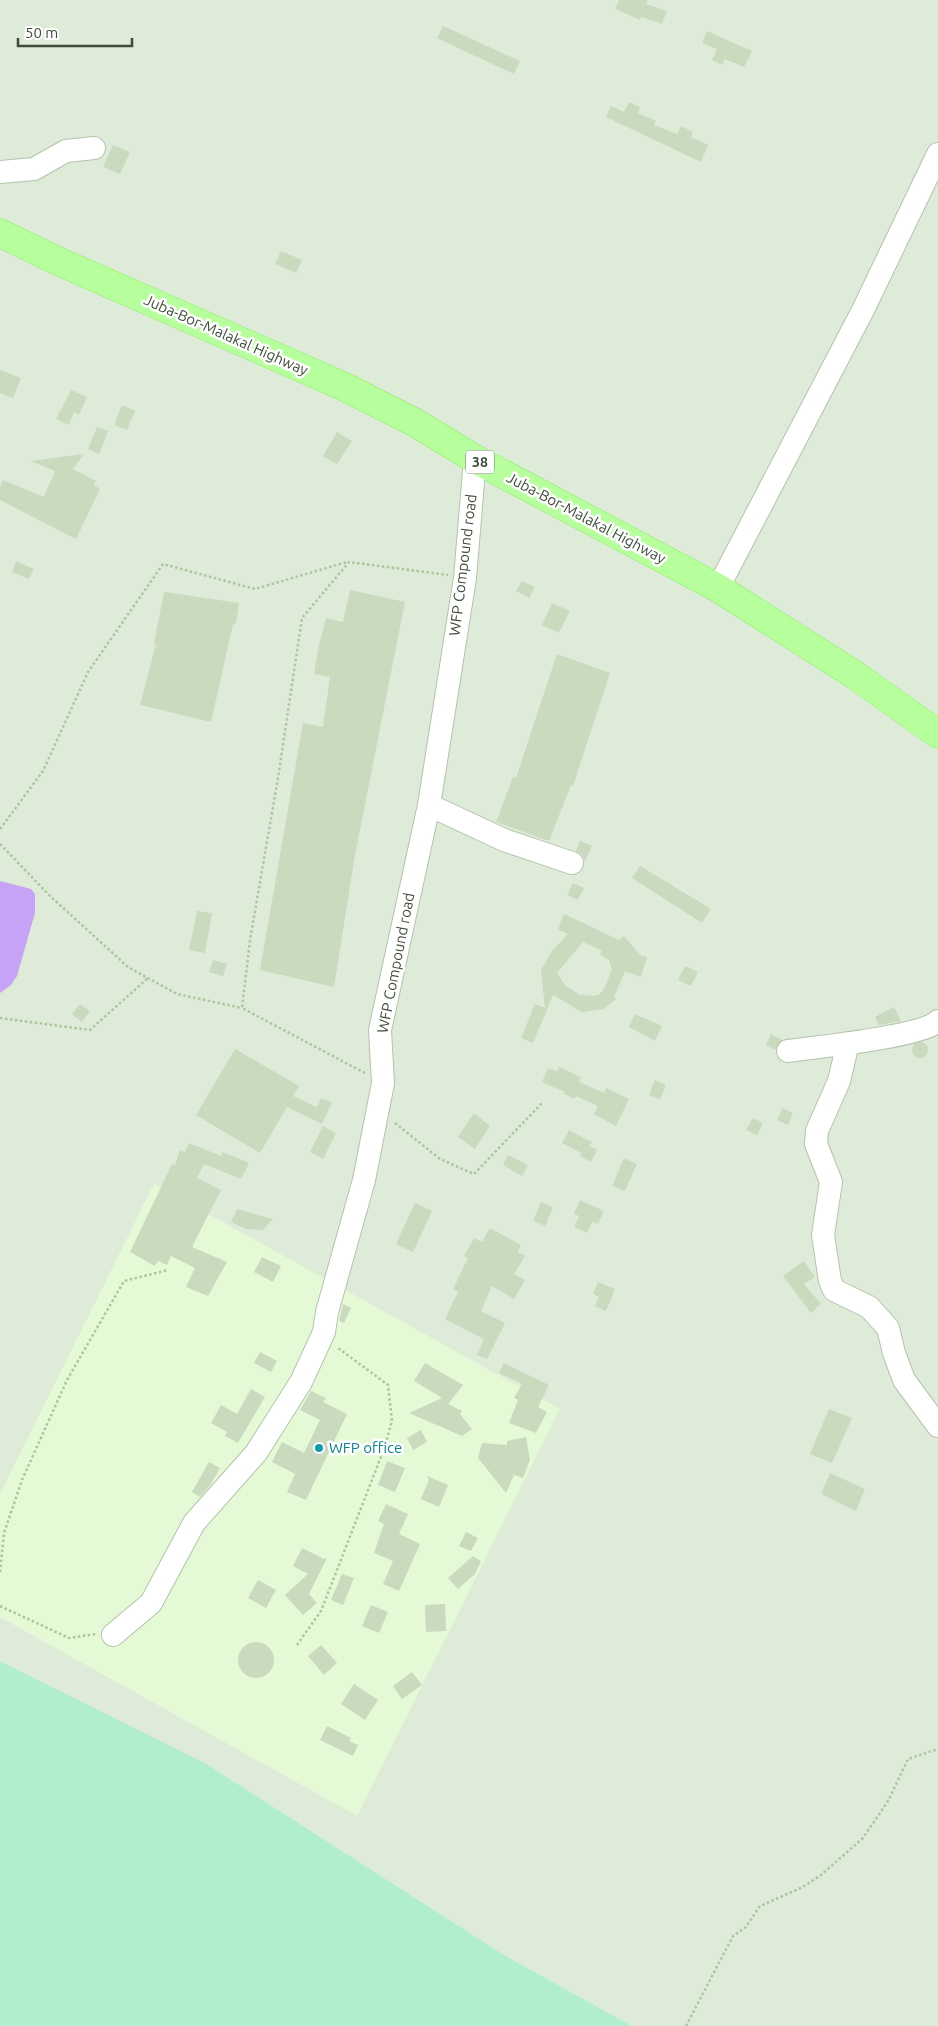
<svg xmlns="http://www.w3.org/2000/svg" width="938" height="2026" viewBox="0 0 938 2026" font-family="Ubuntu,sans-serif">
  <style>
    .residential { fill: #deebd9 }
    .commercial { fill: #e4f9d5 }
    .green { fill: #b1eecd }
    .water { fill: #c7a3f7 }
    .building { fill: #c9dabf; fill-rule: evenodd }
    .lines { fill: none; stroke-linecap: round; stroke-linejoin: round }
    .minor-casing { stroke: #b4c3ac; stroke-width: 24 }
    .major-casing { stroke: #89ef61; stroke-width: 29 }
    .path { stroke: #aac79c; stroke-width: 2.5; stroke-dasharray: 2.5 2.5; stroke-linecap: butt }
    .minor { stroke: #fff; stroke-width: 22 }
    .major { stroke: #b7ff9c; stroke-width: 28 }
    .culture-dot { fill: #0f9aa8; stroke: #fff; stroke-width: 2 }
    .labels { text-anchor: middle; stroke-width: 5; stroke-linejoin: round; paint-order: stroke }
    .shield { fill: #fff; stroke: #798274; stroke-width: 1 }
    .shield-label { font-size: 14px; font-weight: bold; fill: #3f4c38 }
    .street-label { font-size: 15px; fill: #3f4c38; stroke: #fff }
    .culture-label { font-size: 15px; fill: #0d838f; stroke: #fff; text-anchor: start }
  </style>
  <rect width="100%" height="100%" fill="#eef7eb"/>
  <path class="residential" d="M 0,0 L 938,0 L 938,2026 L 632,2026 L 504,1955 L 205,1763 L 0,1661 Z"/>
  <path class="commercial" d="M 154,1184 L 560,1409 L 357,1816 L 0,1617 L 0,1494 Z"/>
  <path class="green" d="M 0,1661 L 205,1763 L 504,1955 L 632,2026 L 0,2026 Z"/>
  <path class="water" d="M 0,881 L 31,889 L 35,894 L 35,913 L 17,976 L 11,985 L 0,993 Z"/>
  <path class="building" d="M 619,0 L 648,0 L 646,4 L 667,11 L 662,24 L 641,17 L 640,20 L 615,9 Z
    M 443,26 L 520,61 L 514,74 L 437,38 Z
    M 707,31 L 752,51 L 744,67 L 725,59 L 722,65 L 712,60 L 717,49 L 702,43 Z
    M 629,102 L 640,107 L 638,113 L 656,121 L 654,125 L 677,134 L 681,126 L 693,132 L 691,137 L 708,145 L 701,162 L 606,117 L 611,106 L 624,112 Z
    M 113,145 L 130,152 L 120,174 L 103,167 Z
    M 281,251 L 302,260 L 296,273 L 275,264 Z
    M 0,370 L 21,378 L 13,398 L 0,393 Z
    M 71,390 L 87,397 L 79,415 L 74,412 L 69,425 L 56,419 Z
    M 122,405 L 135,411 L 127,430 L 114,425 Z
    M 97,427 L 108,431 L 99,454 L 88,449 Z
    M 337,432 L 352,441 L 337,464 L 323,456 Z
    M 84,454 L 73,469 L 96,481 L 94,485 L 100,489 L 76,539 L 0,500 L 0,487 L 3,480 L 44,497 L 55,471 L 31,461 Z
    M 16,561 L 34,569 L 29,579 L 12,572 Z
    M 522,581 L 535,587 L 529,598 L 516,591 Z
    M 350,590 L 405,602 L 355,855 L 334,987 L 260,970 L 303,723 L 323,727 L 330,677 L 314,674 L 318,649 L 326,618 L 343,622 Z
    M 164,592 L 239,603 L 236,624 L 233,624 L 211,722 L 140,705 L 156,644 L 154,643 Z
    M 552,603 L 570,611 L 559,633 L 542,625 Z
    M 557,654 L 610,673 L 573,786 L 571,785 L 549,841 L 496,822 L 513,777 L 516,778 Z
    M 580,841 L 592,846 L 585,861 L 582,855 L 576,851 Z
    M 640,866 L 711,909 L 702,923 L 632,878 Z
    M 573,883 L 584,888 L 578,900 L 567,895 Z
    M 197,911 L 212,913 L 205,953 L 189,950 Z
    M 564,914 L 619,940 L 624,936 L 640,955 L 647,957 L 641,977 L 625,971 L 614,997 L 616,999 L 604,1009 L 582,1012 L 553,995 L 533,1043 L 521,1038 L 535,1004 L 545,1008 L 541,970 L 552,951 L 568,934 L 558,929 ZM 583,942 L 602,951 L 600,955 L 609,960 L 612,970 L 603,991 L 598,995 L 588,996 L 582,994 L 581,996 L 565,985 L 557,973 Z
    M 213,960 L 227,964 L 223,976 L 209,972 Z
    M 685,966 L 698,972 L 691,986 L 678,980 Z
    M 80,1004 L 90,1011 L 82,1022 L 72,1014 Z
    M 894,1007 L 901,1021 L 879,1025 L 875,1017 Z
    M 635,1014 L 662,1026 L 655,1041 L 629,1027 Z
    M 771,1034 L 782,1040 L 775,1050 L 766,1045 Z
    M912 1050a8 8 0 1 1 16 0a8 8 0 1 1-16 0Z
    M 235,1049 L 299,1086 L 293,1096 L 317,1107 L 321,1098 L 332,1103 L 322,1124 L 287,1107 L 260,1153 L 196,1115 Z
    M 559,1067 L 581,1077 L 579,1082 L 604,1093 L 606,1088 L 629,1099 L 616,1126 L 594,1114 L 598,1106 L 576,1096 L 575,1099 L 564,1094 L 565,1092 L 542,1082 L 548,1068 L 557,1071 Z
    M 655,1080 L 666,1085 L 660,1099 L 649,1095 Z
    M 783,1108 L 793,1113 L 788,1125 L 777,1120 Z
    M 474,1113 L 490,1126 L 475,1149 L 458,1137 Z
    M 753,1118 L 763,1123 L 757,1135 L 746,1130 Z
    M 323,1126 L 336,1133 L 323,1159 L 310,1152 Z
    M 569,1130 L 592,1142 L 589,1146 L 597,1150 L 591,1162 L 580,1156 L 581,1153 L 562,1143 Z
    M 189,1143 L 221,1156 L 223,1152 L 249,1163 L 241,1179 L 204,1164 L 197,1178 L 221,1190 L 192,1247 L 227,1262 L 208,1296 L 186,1287 L 195,1268 L 171,1256 L 167,1265 L 158,1261 L 155,1266 L 130,1252 L 172,1164 L 175,1165 L 180,1150 L 185,1152 Z
    M 508,1155 L 528,1165 L 522,1176 L 503,1165 Z
    M 624,1158 L 637,1164 L 625,1191 L 612,1186 Z
    M 580,1200 L 604,1211 L 598,1224 L 592,1222 L 587,1233 L 574,1227 L 579,1216 L 574,1214 Z
    M 541,1202 L 553,1207 L 545,1226 L 533,1221 Z
    M 415,1203 L 432,1211 L 413,1252 L 396,1244 Z
    M 237,1209 L 273,1219 L 263,1230 L 246,1229 L 231,1222 Z
    M 490,1228 L 521,1245 L 518,1252 L 525,1256 L 514,1274 L 525,1280 L 514,1299 L 492,1286 L 481,1311 L 505,1323 L 487,1359 L 477,1355 L 484,1339 L 445,1319 L 458,1292 L 453,1289 L 468,1258 L 464,1256 L 474,1238 L 482,1242 Z
    M 262,1257 L 281,1266 L 273,1282 L 254,1272 Z
    M 804,1261 L 815,1277 L 804,1284 L 821,1304 L 811,1313 L 783,1276 Z
    M 598,1282 L 615,1289 L 606,1311 L 595,1306 L 599,1297 L 593,1294 Z
    M 343,1304 L 351,1308 L 344,1323 L 339,1321 Z
    M 260,1352 L 277,1361 L 271,1372 L 254,1363 Z
    M 425,1363 L 463,1385 L 448,1404 L 462,1411 L 460,1414 L 472,1429 L 462,1436 L 409,1413 L 442,1398 L 414,1381 Z
    M 504,1363 L 549,1385 L 538,1407 L 547,1412 L 536,1433 L 509,1423 L 518,1400 L 514,1398 L 522,1384 L 499,1373 Z
    M 251,1389 L 265,1397 L 238,1443 L 225,1436 L 227,1432 L 211,1423 L 221,1405 L 237,1414 Z
    M 311,1391 L 326,1398 L 323,1402 L 347,1414 L 306,1500 L 287,1492 L 295,1474 L 272,1462 L 282,1442 L 304,1453 L 320,1420 L 300,1410 Z
    M 829,1409 L 852,1418 L 832,1463 L 810,1454 Z
    M 421,1430 L 427,1442 L 413,1450 L 407,1438 Z
    M 526,1437 L 530,1460 L 523,1478 L 514,1475 L 506,1493 L 478,1458 L 482,1443 L 507,1445 L 507,1441 Z
    M 387,1461 L 405,1468 L 395,1492 L 378,1485 Z
    M 209,1462 L 220,1468 L 211,1484 L 200,1497 L 192,1492 Z
    M 830,1473 L 865,1489 L 856,1511 L 821,1494 Z
    M 427,1476 L 448,1485 L 439,1507 L 421,1499 L 429,1480 Z
    M 386,1504 L 408,1514 L 399,1534 L 420,1544 L 399,1591 L 383,1584 L 393,1561 L 374,1553 L 384,1524 L 378,1521 Z
    M 466,1532 L 478,1538 L 471,1551 L 459,1546 Z
    M 302,1548 L 324,1559 L 327,1558 L 309,1594 L 317,1603 L 303,1615 L 285,1595 L 308,1574 L 293,1566 Z
    M 473,1556 L 481,1561 L 475,1574 L 458,1589 L 448,1578 Z
    M 342,1574 L 354,1578 L 343,1605 L 331,1600 Z
    M 258,1580 L 276,1590 L 266,1608 L 248,1598 Z
    M 445,1604 L 446,1631 L 426,1632 L 425,1605 Z
    M 371,1605 L 388,1612 L 379,1633 L 362,1626 Z
    M238 1660a18 18 0 1 1 36 0a18 18 0 1 1-36 0Z
    M 321,1645 L 337,1663 L 324,1675 L 308,1656 Z
    M 412,1672 L 422,1685 L 402,1699 L 393,1686 Z
    M 354,1684 L 378,1700 L 365,1720 L 341,1704 Z
    M 327,1726 L 351,1738 L 349,1741 L 358,1745 L 353,1756 L 320,1740 Z"/>
  <g class="lines">
    <g class="minor-casing">
      <path id="minor" d="M 0,172 L 34,169 L 66,151 L 94,148
        M 718,588 L 863,310 L 938,154
        M 429,805 L 504,840 L 572,863
        M 848,1043 L 839,1081 L 817,1131 L 816,1144 L 831,1182 L 823,1235 L 830,1281 L 834,1290 L 869,1307 L 888,1328 L 894,1353 L 904,1380 L 938,1426
        M 788,1051 C 817,1047 921,1037 938,1021
        M 113,1635 L 151,1603 L 194,1523 L 256,1453 L 301,1382 L 324,1332 L 327,1312 L 364,1180 L 383,1083 L 380,1030 L 429,805 L 465,578 L 475,459"/>
    </g>
    <g class="major-casing">
      <path id="major" d="M 0,233 L 60,262 L 345,387 L 414,422 L 475,459 L 718,588 L 855,675 L 938,734"/>
    </g>
    <path class="path" d="M 0,829 L 43,771 L 88,672 L 163,564 L 255,589 L 347,562
      M 0,844 L 50,896 L 128,967 L 177,994 L 242,1008
      M 0,1018 L 90,1030 L 148,978
      M 365,1073 L 242,1008 L 250,940 L 278,778 L 302,618 L 349,562 L 448,575
      M 395,1123 L 440,1159 L 474,1174 L 542,1103
      M 0,1572 L 4,1533 L 22,1480 L 67,1380 L 124,1281 L 168,1270
      M 0,1606 L 69,1638 L 96,1634
      M 297,1645 L 321,1611 L 384,1449 L 392,1421 L 388,1385 L 338,1348
      M 686,2026 L 733,1936 L 746,1927 L 760,1906 L 801,1888 L 821,1875 L 863,1838 L 888,1801 L 908,1759 L 938,1749"/>
    <use href="#minor" class="minor"/>
    <use href="#major" class="major"/>
  </g>
  <circle class="culture-dot" cx="319" cy="1448" r="5"/>
  <g class="labels">
    <rect class="shield" x="466" y="450.5" width="28" height="23" rx="4"/>
    <g class="shield-label">
      <text x="480" y="467">38</text>
    </g>
    <g class="street-label">
      <text transform="translate(226 335) rotate(24)" y="5">Juba-Bor-Malakal Highway</text>
      <text transform="translate(586 518) rotate(28)" y="5">Juba-Bor-Malakal Highway</text>
      <text transform="translate(463 565) rotate(-83)" y="5">WFP Compound road</text>
      <text transform="translate(396 963) rotate(-79)" y="5">WFP Compound road</text>
    </g>
    <g class="culture-label">
      <text x="329" y="1453">WFP office</text>
    </g>
  </g>
  <path d="M18 38v8h114v-8" fill="none" stroke="#3f4c38" stroke-width="2.5"/>
  <text x="25" y="38" font-size="15" fill="#3f4c38" stroke="#ffffff" stroke-width="4" paint-order="stroke">50 m</text>
</svg>
